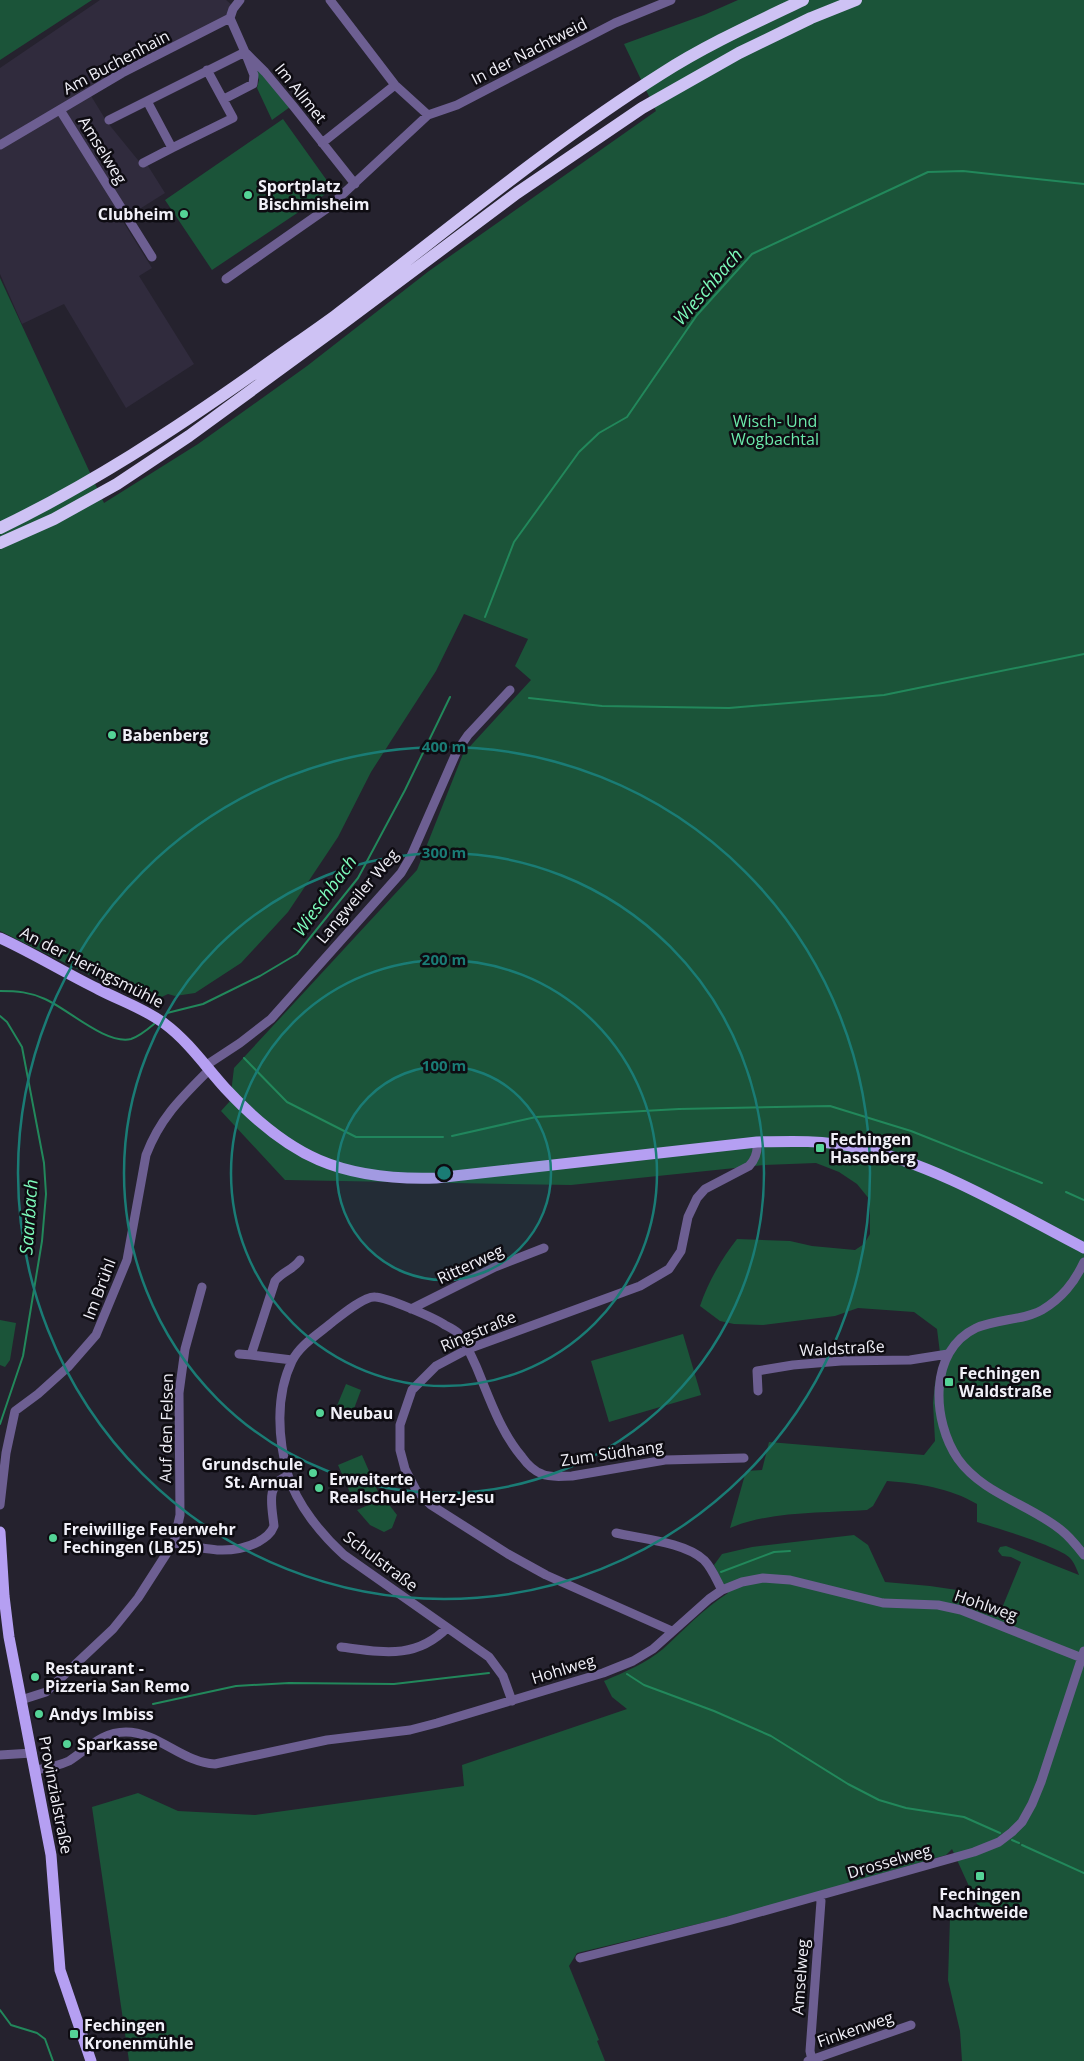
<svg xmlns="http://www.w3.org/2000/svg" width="1084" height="2061" viewBox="0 0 1084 2061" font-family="'Open Sans',sans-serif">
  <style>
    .built { fill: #302b3d }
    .green { fill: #1b5439 }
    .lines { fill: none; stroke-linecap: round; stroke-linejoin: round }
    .stream { stroke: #22885b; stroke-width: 2 }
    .minor { stroke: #6d5f92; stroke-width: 9 }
    .major { stroke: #b59ff2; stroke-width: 11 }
    .highway { stroke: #cec2f4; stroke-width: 12 }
    .ring { fill: none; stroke: #1a7c75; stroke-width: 2.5 }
    .poi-dot { fill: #54d396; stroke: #0e0c12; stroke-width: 2 }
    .labels { text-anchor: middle; stroke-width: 5; stroke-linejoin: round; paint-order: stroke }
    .street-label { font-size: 16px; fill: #f1f0f8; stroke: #0e0c12 }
    .poi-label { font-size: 16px; font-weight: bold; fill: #f1f0f8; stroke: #0e0c12; text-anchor: start }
    .park-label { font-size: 16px; fill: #6beaab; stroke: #0e0c12 }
    .water-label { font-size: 18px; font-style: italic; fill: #7dfbbb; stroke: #0e0c12 }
    .centre { fill: #1a7c75; stroke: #0e0c12; stroke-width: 2.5 }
    .ring-label { font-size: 15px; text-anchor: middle; font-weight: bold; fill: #1a7c75; stroke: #0e0c12; stroke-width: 5; stroke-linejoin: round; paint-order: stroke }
  </style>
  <rect width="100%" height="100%" fill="#25222e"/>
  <path class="built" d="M 100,0 L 226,0 L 233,6 L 224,18 L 88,91 L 107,122 L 142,165 L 148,166 L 165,193 L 122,220 L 152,268 L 139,276 L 194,364 L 126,408 L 64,304 L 22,324 L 0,274 L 0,68 Z"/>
  <path class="green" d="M 0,0 L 92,0 L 0,60 Z
    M 738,0 L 1084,0 L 1084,2061 L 962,2061 L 960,2031 L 948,1980 L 950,1918 L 978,1906 L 952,1849 L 946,1855 L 756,1910 L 577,1953 L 569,1966 L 599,2040 L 597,2041 L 605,2061 L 129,2061 L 92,1807 L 138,1793 L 178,1811 L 255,1815 L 464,1786 L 462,1765 L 627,1709 L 612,1697 L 604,1681 C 625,1672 646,1663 663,1649 C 685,1629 703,1609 728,1593 L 714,1565 L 722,1554 L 752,1547 L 854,1535 L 868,1545 L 885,1582 L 930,1586 L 957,1590 L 1002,1608 L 1021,1562 L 1011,1557 L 1002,1556 L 998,1551 L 1000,1547 L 1006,1546 L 1079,1575 C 1077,1570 1074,1562 1070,1558 C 1060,1547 994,1527 977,1522 L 977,1504 C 950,1488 917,1483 887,1481 L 873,1506 L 867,1510 C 825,1513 769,1511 730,1528 L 746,1471 L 762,1470 L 769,1442 L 924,1455 L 935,1441 L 933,1403 L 935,1383 L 941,1361 L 937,1329 L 914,1312 L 858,1308 L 835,1316 L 763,1325 L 734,1324 L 720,1321 L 700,1306 C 708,1282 722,1258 737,1239 L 790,1241 L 812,1246 L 855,1250 L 864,1244 L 870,1234 L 870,1200 L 857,1184 L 839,1172 L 816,1163 L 764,1165 L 571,1185 L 285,1180 L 221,1111 L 230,1101 L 234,1068 L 417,870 L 463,754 L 531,680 L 515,666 L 528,639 L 464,614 L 436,671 L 371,772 L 338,837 L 288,912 L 241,963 L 195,993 L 175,996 L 168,994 L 151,1002 L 146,1003 L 0,931 L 0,278 L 104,503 L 198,444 L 307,366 L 429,271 L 656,111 L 624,44 L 704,15 Z
    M 258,67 L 290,107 L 272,120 L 257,88 L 259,80 L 255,70 Z
    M 283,119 L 333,189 L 212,270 L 165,200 Z
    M 0,1320 L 16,1323 L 10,1360 L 5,1367 L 0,1365 Z
    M 683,1334 L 701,1395 L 609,1422 L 591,1361 Z
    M 346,1384 L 361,1390 L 352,1414 L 336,1408 Z
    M 362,1455 L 379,1494 L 355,1504 L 338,1465 Z
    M 384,1498 L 397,1515 L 392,1528 L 384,1532 L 370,1525 L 357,1510 Z"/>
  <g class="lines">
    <path class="stream" d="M 485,617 L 514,542 L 579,452 L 599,433 L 627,417 L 697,315 L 752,254 L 928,172 L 963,171 L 1084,184
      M 529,698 L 602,706 L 729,708 L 884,695 L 1084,654
      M 0,991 C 17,991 30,992 45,999 C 68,1009 106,1045 131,1039 C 140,1036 147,1030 154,1024
      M 167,1013 L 203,1004 L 260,976 L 297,954 L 358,878 L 405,790 L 450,697
      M 0,1016 L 7,1022 L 22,1047 L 44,1163 L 46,1194 L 42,1241 L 23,1356 L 0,1424
      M 244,1058 L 287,1102 L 356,1137 L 443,1137
      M 452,1136 L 536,1117 L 679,1109 L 830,1106 L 911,1131 L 1042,1183
      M 1066,1192 L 1084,1200
      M 721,1572 L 774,1552 L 790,1551
      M 627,1674 L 644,1685 L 714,1711 L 771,1736 L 848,1784 L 879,1800 L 906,1808 L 964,1817 L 1000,1833
      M 153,1704 L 236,1686 L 289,1683 L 394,1684 L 489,1673
      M 1012,1840 L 1019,1843
      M 1022,1845 L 1084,1873
      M 0,2010 L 11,2025 L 37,2033 L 45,2039 L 53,2061"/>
    <path class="minor" d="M 330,0 L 395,85 L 428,115
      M 230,18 L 245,52 L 265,72 L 294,107 L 355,184
      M 147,101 L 172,148 L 233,118 L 207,70
      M 60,110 L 152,257
      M 109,120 L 245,52 L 254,75 L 253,84 L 224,99
      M 322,143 L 395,85
      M 0,145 L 122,73 L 230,18 L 233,9 L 240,0
      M 143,163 L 172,148
      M 226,279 L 329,207 L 428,115 L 457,105 L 615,23 L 671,0
      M 205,1066 L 240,1043 L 271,1019 L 401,873 L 411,856 L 457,751 L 468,735 L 510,690
      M 1084,1262 C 1074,1283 1062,1298 1042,1310 C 1025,1320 996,1319 976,1328 C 928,1351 932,1421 958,1459 C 983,1494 1029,1504 1061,1530 C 1070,1537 1077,1546 1084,1555
      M 411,1309 L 495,1267 L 544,1248
      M 239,1354 L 251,1355
      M 292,1360 L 251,1355 L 275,1281 C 283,1271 293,1270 300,1260
      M 758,1391 L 757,1371 L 793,1365 L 841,1361 L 910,1360 L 948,1354
      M 0,1505 L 6,1453 L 15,1411 L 38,1394 L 68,1367 L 96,1335 L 127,1260 L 146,1155 C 160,1118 181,1098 209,1070
      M 616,1533 C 642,1539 684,1542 704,1560 C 712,1568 717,1581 722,1590
      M 174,1542 C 203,1549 230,1556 258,1542 C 265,1538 271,1534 274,1526 C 272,1506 265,1484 288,1476
      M 672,1631 L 546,1575 L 508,1554 L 431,1505 L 416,1490 L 405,1469 L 400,1450 L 400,1425 L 412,1390 L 436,1366 L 468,1349 L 640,1286 L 669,1269 L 681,1251 L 688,1217 L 697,1198 L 705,1189 L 749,1166 C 756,1159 758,1152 757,1142
      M 341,1647 C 382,1652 415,1660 447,1628
      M 21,1700 L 46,1692 L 113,1629 L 138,1598 L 174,1542 L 180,1515 L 179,1393 L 185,1349 L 202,1287
      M 512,1701 L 503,1676 L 489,1657 L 344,1555 C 322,1535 297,1505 288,1475 C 278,1439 275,1396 292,1361 C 300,1345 317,1335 330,1324 C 339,1317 364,1296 375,1297 C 386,1297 435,1318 445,1325 C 449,1327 455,1330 458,1333 C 466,1342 471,1356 476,1366 C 489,1397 500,1431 522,1457 C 527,1464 534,1471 542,1474 C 551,1478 562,1476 572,1476 L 665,1460 L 744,1458
      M 0,1755 L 32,1753
      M 36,1770 C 47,1768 58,1766 69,1761 C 88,1749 101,1732 126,1732 C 158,1732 183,1763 215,1764 L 327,1740 L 410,1730 L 437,1723 L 603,1673 L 633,1661 L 653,1649 L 709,1599 L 722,1590 L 742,1582 L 763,1578 L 790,1580 L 883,1603 L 938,1605 L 961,1610 L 1082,1658
      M 580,1958 L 728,1921 L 974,1852 L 999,1842 L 1012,1832 L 1022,1822 L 1032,1804 L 1041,1782 L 1084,1651
      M 812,2060 L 810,2051 L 821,1901 L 819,1896
      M 808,2061 L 911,2025"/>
    <path class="major" d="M 0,938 C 33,953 65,973 98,989 C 121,1001 144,1008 165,1024 C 188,1041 206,1067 225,1088 C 289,1157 341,1181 436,1178 L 757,1142 C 791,1141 825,1140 859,1148 C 936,1164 1014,1212 1084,1248
      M 0,1532 L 4,1596 L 9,1637 L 51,1855 L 60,1970 L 91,2061"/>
    <path class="highway" d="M 0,528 C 91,484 174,430 256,372 C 282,353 309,335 335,316 C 443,234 547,146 661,74 C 706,45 755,23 803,0
      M 0,543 L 54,519 L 117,484 L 189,436 L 342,324 L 517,193 L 642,108 L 739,53 L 811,18 L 856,0"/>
  </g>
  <circle cx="444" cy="1173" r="107" fill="#1a7c75" fill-opacity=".12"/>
  <g class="ring">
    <circle cx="444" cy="1173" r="107"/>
    <circle cx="444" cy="1173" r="213"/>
    <circle cx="444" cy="1173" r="320"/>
    <circle cx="444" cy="1173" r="426"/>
  </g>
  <g class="poi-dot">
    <circle cx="248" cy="195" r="5"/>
    <circle cx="184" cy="214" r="5"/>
    <circle cx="112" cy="735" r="5"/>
    <rect x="815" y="1143" width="10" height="10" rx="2.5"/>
    <rect x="944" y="1377" width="10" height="10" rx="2.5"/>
    <circle cx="320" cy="1413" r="5"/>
    <circle cx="313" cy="1473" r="5"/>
    <circle cx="319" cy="1488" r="5"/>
    <circle cx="53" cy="1538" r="5"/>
    <circle cx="35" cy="1677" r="5"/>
    <circle cx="39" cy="1714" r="5"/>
    <circle cx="67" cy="1744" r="5"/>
    <rect x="975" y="1871" width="10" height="10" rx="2.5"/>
    <rect x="69" y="2029" width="10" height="10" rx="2.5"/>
  </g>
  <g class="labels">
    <g class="street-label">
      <text transform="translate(529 51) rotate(-27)" y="6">In der Nachtweid</text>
      <text transform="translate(116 62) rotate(-28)" y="6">Am Buchenhain</text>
      <text transform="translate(301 93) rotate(51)" y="6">Im Allmet</text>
      <text transform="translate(103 150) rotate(58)" y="6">Amselweg</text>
      <text transform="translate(357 896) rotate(-50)" y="6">Langweiler Weg</text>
      <text transform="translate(92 967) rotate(27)" y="6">An der Heringsmühle</text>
      <text transform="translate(470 1264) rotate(-25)" y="6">Ritterweg</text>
      <text transform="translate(99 1289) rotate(-69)" y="6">Im Brühl</text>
      <text transform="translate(478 1331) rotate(-23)" y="6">Ringstraße</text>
      <text transform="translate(842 1348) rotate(-3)" y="6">Waldstraße</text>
      <text transform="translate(166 1428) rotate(-89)" y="6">Auf den Felsen</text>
      <text transform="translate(612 1453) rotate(-8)" y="6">Zum Südhang</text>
      <text transform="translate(381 1561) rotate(37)" y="6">Schulstraße</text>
      <text transform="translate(986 1605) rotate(19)" y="6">Hohlweg</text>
      <text transform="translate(563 1669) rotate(-17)" y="6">Hohlweg</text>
      <text transform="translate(56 1795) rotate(79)" y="6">Provinzialstraße</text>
      <text transform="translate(889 1861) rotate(-16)" y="6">Drosselweg</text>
      <text transform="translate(800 1977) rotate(-86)" y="6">Amselweg</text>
      <text transform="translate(855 2029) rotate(-19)" y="6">Finkenweg</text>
    </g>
    <g class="poi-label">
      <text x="258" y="192">Sportplatz<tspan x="258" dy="18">Bischmisheim</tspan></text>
      <text x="174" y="220" text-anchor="end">Clubheim</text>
      <text x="122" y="741">Babenberg</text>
      <text x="830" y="1145">Fechingen<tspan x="830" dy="18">Hasenberg</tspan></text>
      <text x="959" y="1379">Fechingen<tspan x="959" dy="18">Waldstraße</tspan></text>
      <text x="330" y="1419">Neubau</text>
      <text x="303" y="1470" text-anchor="end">Grundschule<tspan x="303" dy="18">St. Arnual</tspan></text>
      <text x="329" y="1485">Erweiterte<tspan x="329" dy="18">Realschule Herz-Jesu</tspan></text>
      <text x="63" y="1535">Freiwillige Feuerwehr<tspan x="63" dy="18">Fechingen (LB 25)</tspan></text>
      <text x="45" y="1674">Restaurant -<tspan x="45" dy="18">Pizzeria San Remo</tspan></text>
      <text x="49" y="1720">Andys Imbiss</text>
      <text x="77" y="1750">Sparkasse</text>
      <text x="980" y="1900" text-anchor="middle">Fechingen<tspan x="980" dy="18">Nachtweide</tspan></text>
      <text x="84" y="2031">Fechingen<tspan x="84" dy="18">Kronenmühle</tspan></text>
    </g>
    <g class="park-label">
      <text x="775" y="427">Wisch- Und<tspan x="775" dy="18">Wogbachtal</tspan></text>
    </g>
    <g class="water-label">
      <text transform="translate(708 287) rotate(-49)" y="6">Wieschbach</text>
      <text transform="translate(325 896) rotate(-54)" y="6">Wieschbach</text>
      <text transform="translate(29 1217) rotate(-86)" y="6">Saarbach</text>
    </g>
  </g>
  <circle cx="444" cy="1173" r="8" class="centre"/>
  <g class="ring-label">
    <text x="444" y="752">400 m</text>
    <text x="444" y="858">300 m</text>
    <text x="444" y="965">200 m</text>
    <text x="444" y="1071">100 m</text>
  </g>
</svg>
